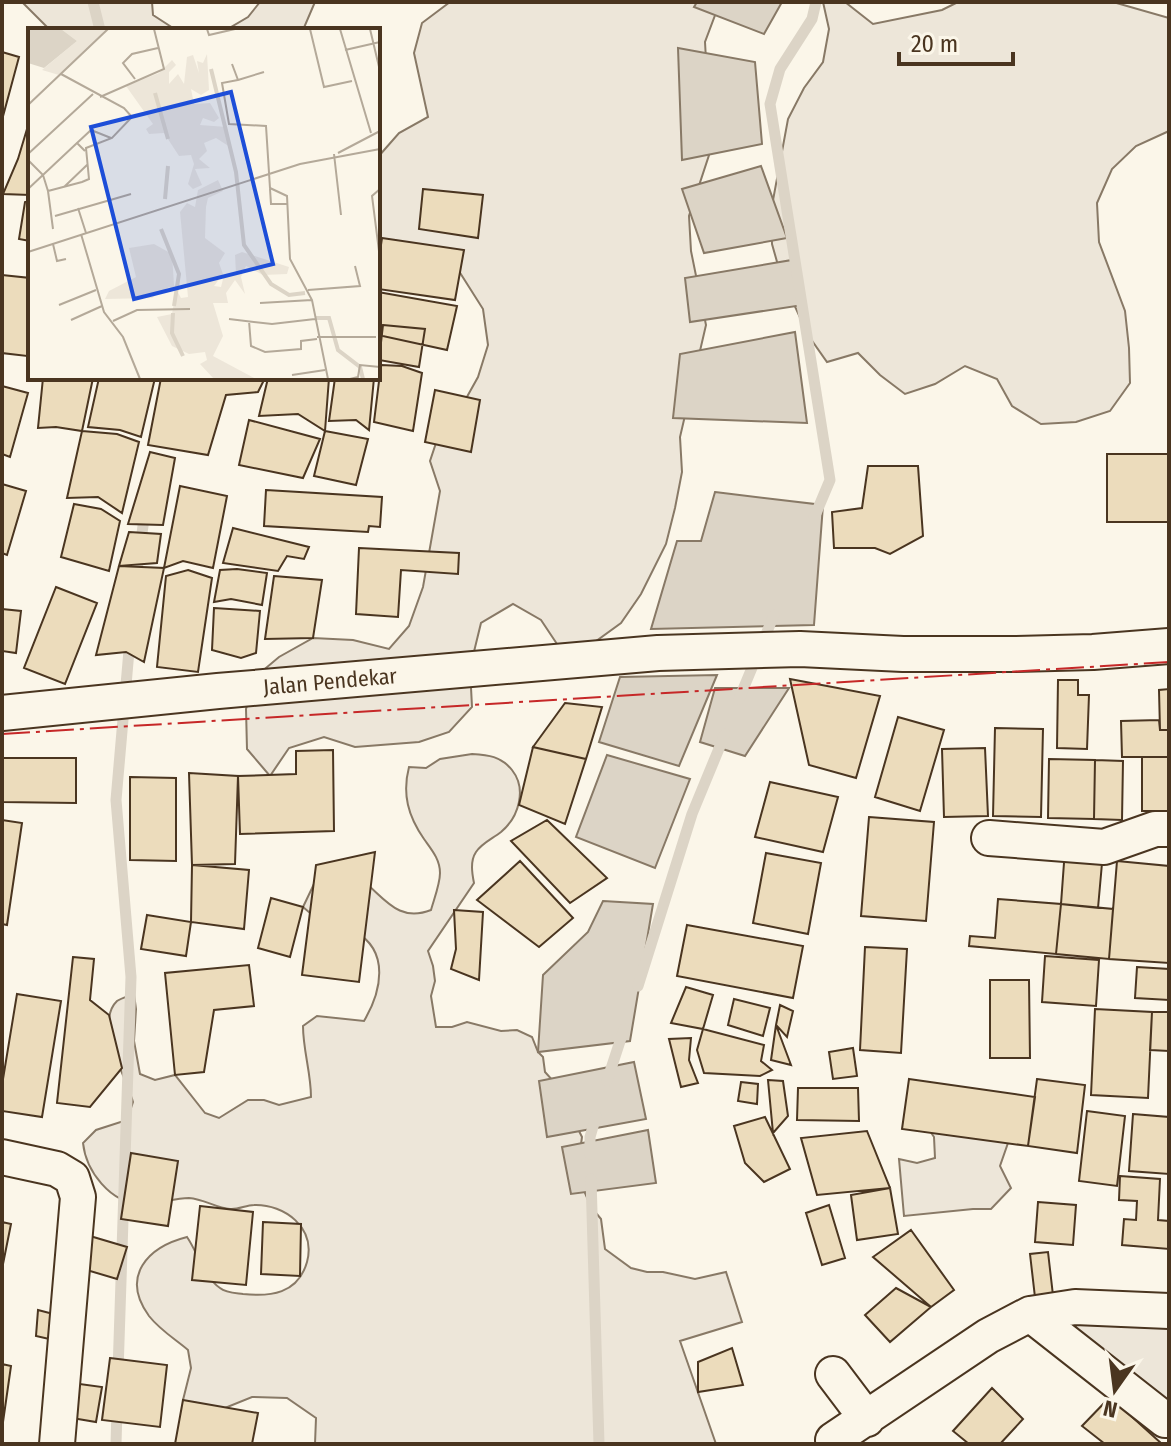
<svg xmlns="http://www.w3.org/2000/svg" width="1171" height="1446" viewBox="0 0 1171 1446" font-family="'Fira Sans Condensed',sans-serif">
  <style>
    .green { fill: #ede6d9; stroke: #887966; stroke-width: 2 }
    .water { fill: #dcd4c6; stroke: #887966; stroke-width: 2 }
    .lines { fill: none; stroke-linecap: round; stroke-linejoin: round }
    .stream { stroke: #dcd4c6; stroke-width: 11 }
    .building { fill: #ecdcbc; stroke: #4a3520; stroke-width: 2 }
    .minor-casing { stroke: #4a3520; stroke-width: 38 }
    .minor { stroke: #fbf6e9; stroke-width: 34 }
    .power { stroke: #c62828; stroke-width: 2; stroke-dasharray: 28 6 4 6; stroke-linecap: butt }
    .labels { text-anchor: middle; stroke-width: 6; stroke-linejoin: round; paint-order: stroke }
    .street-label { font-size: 22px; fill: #4a3520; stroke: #fbf6e9 }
    .inset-river { fill: none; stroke: #dcd4c6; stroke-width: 4 }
    .inset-road { fill: none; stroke: #b4a999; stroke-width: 2 }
    .view { fill: #1d4ed8; fill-opacity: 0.15; stroke: #1d4ed8; stroke-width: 4 }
    .inset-edge { fill: none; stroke: #4a3520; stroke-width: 4 }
  </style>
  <rect width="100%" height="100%" fill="#fbf6e9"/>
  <path class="green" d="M 22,2 L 152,2 L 153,15 L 176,30 L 50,30 Z
    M 260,2 L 315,2 L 303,30 L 226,30 L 248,17 Z
    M 450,2 L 720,2 L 705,42 L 711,149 L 689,216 L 691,251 L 706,325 L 680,437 L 682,472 L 675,508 L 666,544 L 641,594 L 621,623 L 592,644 L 561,650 L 541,620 L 513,604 L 481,623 L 470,668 L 472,707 L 449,732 L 419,742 L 355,747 L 324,737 L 289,748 L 270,776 L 247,749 L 246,709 L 254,678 L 279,657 L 313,638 L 353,640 L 389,649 L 409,626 L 423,587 L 440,491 L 430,461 L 440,431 L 463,404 L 478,377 L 488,345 L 483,309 L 450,257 L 383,249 L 378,244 L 378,157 L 399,133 L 428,117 L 414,53 L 422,23 Z
    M 823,2 L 845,2 L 873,24 L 942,10 L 958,2 L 1113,2 L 1169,18 L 1169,131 L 1136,146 L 1112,169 L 1097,203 L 1099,242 L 1125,311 L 1129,348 L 1130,383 L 1110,411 L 1076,422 L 1041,424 L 1012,406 L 997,379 L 965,366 L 935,384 L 905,394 L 880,375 L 858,353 L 827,362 L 808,335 L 781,276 L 772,244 L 771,211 L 788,119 L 804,88 L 823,62 L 829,29 Z
    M 472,754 C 488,755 501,756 512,770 C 527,789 519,817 501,832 C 492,839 482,843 476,852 C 470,861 472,873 474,883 L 428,951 L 433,966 L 435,981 L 431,996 L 436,1027 L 452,1027 L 467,1022 L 501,1031 L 517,1030 L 532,1037 L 538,1052 L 543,1057 L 545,1072 L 555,1083 L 582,1137 L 580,1152 L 585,1193 L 591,1207 L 601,1219 L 605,1249 L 631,1268 L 647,1272 L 663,1272 L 695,1279 L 726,1272 L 742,1322 L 680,1341 L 716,1444 L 315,1444 L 316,1418 L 287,1398 L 252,1397 L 220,1410 L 202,1411 L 183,1400 L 191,1368 L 188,1350 C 175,1339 160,1330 149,1316 C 120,1276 148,1247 187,1237 C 198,1253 204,1277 220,1288 C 226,1293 236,1293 243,1294 C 270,1297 298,1294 307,1262 C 316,1228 285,1204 254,1205 C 246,1205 238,1210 230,1209 C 216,1208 204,1199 189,1198 C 173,1198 157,1205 141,1204 C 110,1203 86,1171 83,1143 L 96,1130 L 127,1120 L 133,1102 C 126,1077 94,1023 117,1001 C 121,998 129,996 134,994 L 136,1009 L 134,1041 L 140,1074 L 155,1080 L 175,1075 L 205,1113 L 219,1118 L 248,1100 L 264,1100 L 279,1105 L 311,1097 C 311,1073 303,1050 303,1026 L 317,1016 L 364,1021 C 381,992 391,951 354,931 C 343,925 329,926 318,919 C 313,916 308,911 303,907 L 314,884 L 361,879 C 385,898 398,923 431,910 C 434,899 440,884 440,873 C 440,859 431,849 424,839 C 408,816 402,794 409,767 L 426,768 L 440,759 Z
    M 922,1119 L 1016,1120 L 1000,1166 L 1011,1188 L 991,1209 L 973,1209 L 904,1216 L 899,1159 L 917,1163 L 935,1158 L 934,1137 Z
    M 1169,1304 L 1169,1416 L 1056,1320 Z"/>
  <path class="water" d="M 697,2 L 782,2 L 764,34 L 694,7 Z
    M 678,48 L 755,62 L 762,144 L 682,160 Z
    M 761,166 L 787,238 L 704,253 L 682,189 Z
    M 792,260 L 803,305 L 690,322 L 685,278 Z
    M 795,332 L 807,423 L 673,418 L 680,354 Z
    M 715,492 L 823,505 L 814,625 L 651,629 L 677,541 L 701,541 Z
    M 717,675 L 679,766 L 599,742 L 620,677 Z
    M 715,688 L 789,688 L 745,756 L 700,742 Z
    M 607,755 L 690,779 L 655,868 L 576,837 Z
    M 603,901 L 653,904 L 630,1041 L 538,1052 L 543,975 L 588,932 Z
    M 634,1062 L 646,1119 L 547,1137 L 539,1081 Z
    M 648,1130 L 656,1183 L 571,1194 L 562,1147 Z"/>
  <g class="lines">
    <path class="stream" d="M 93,2 L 100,30
      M 814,518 L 830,480 L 770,104 L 780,69 L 812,19 L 816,2
      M 135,582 L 145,512
      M 739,699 L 774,615
      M 638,986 L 692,814 L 725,734
      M 607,1081 L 624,1029
      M 590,1154 L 590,1137 L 596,1116
      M 591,1179 L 599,1444
      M 118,1372 L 131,977 L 116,800 L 130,639
      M 116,1444 L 117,1409"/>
  </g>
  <path class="building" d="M 2,52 L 19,57 L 2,120 Z
    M 30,119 L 30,195 L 3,194 L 18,159 Z
    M 423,189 L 483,195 L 478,238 L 419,229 Z
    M 30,201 L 30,241 L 19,239 L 25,202 Z
    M 382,238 L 464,250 L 455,300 L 378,289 L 378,265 Z
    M 2,275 L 30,278 L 30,338 L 27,356 L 2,353 Z
    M 378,292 L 457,306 L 447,350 L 378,335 Z
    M 383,325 L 425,329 L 419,367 L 379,360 Z
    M 381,365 L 402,366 L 422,373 L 413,431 L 374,422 Z
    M 43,378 L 93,378 L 82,431 L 56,427 L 38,428 Z
    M 99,378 L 155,378 L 141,437 L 120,430 L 88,427 Z
    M 161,378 L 265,378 L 258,392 L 226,395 L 208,455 L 148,445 Z
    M 268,378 L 329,378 L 325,431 L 298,414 L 259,416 Z
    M 335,378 L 374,378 L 369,430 L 356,420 L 329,421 Z
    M 2,386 L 28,393 L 10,457 L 2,454 Z
    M 435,390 L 480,400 L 471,452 L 425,442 Z
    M 249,420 L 320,439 L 303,478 L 239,465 Z
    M 82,431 L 117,434 L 139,442 L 122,513 L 98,497 L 67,498 Z
    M 325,431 L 368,439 L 356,485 L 314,476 Z
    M 150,452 L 175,458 L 163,525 L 128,524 Z
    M 1107,454 L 1169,454 L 1169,522 L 1107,522 Z
    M 868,466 L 918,466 L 923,536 L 890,554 L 875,548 L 834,548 L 832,512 L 862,508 Z
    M 2,484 L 26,491 L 7,555 L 2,553 Z
    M 180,486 L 227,496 L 213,568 L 183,561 L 164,568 Z
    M 266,490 L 382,497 L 380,527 L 369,526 L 368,532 L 264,526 Z
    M 74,504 L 101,509 L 120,521 L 109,571 L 61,557 Z
    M 233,528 L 309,547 L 304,559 L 287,556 L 278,571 L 223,563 Z
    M 129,532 L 161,534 L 157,563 L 119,566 Z
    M 359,548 L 459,553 L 458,574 L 401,570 L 398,617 L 356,614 Z
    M 119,566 L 164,568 L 144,662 L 126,652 L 96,655 Z
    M 237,569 L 267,573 L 262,605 L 231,599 L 214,602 L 220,570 Z
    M 188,570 L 212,578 L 198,672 L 157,667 L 166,576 Z
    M 274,576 L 322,580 L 313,638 L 265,639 Z
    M 56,587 L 97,603 L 65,684 L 24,668 Z
    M 214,608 L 260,611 L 256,653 L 241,658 L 212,650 Z
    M 2,609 L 21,611 L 16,653 L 2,651 Z
    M 790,679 L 880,696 L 856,778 L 809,765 Z
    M 1058,680 L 1078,680 L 1078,695 L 1089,695 L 1087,749 L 1057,748 Z
    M 1169,689 L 1169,730 L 1160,730 L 1159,690 Z
    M 565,703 L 602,707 L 586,759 L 533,747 Z
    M 898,717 L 944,730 L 920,811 L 875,797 Z
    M 1159,720 L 1160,730 L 1169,730 L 1169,757 L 1122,757 L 1121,721 Z
    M 995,728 L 1043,729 L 1041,817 L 993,816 Z
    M 533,747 L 586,759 L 565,824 L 519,805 Z
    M 985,748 L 988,816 L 944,817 L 942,749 Z
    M 333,750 L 334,831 L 240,834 L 238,776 L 296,774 L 296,751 Z
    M 1142,757 L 1169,757 L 1169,811 L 1142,811 Z
    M 2,758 L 76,758 L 76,803 L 2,802 Z
    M 1049,759 L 1095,760 L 1094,819 L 1048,818 Z
    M 1095,760 L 1123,761 L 1122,820 L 1094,819 Z
    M 189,773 L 238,776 L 235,864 L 192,865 Z
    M 130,777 L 176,778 L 176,861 L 130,860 Z
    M 770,782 L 838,797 L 823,852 L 755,837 Z
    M 869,817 L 934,822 L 926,921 L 861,916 Z
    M 2,820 L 22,823 L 7,925 L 2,924 Z
    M 547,820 L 607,878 L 570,903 L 511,841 Z
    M 1065,849 L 1103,852 L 1098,908 L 1061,904 Z
    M 375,852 L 359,982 L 302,975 L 316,865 Z
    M 766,853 L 821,863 L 808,934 L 753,923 Z
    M 520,861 L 573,918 L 539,947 L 477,900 Z
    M 1117,861 L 1169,866 L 1169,963 L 1109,959 Z
    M 192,865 L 249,870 L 244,929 L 191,922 Z
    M 271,898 L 303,907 L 290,957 L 258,948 Z
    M 998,899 L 1061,904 L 1056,954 L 969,946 L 970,936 L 995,938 Z
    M 1061,904 L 1113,909 L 1109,959 L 1056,954 Z
    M 454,910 L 483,912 L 479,980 L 451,969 L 456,949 Z
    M 147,915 L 191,922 L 186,956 L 141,949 Z
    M 687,925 L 803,946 L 793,998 L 677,976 Z
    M 865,947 L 907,949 L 901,1053 L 860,1050 Z
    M 1045,956 L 1099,960 L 1096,1006 L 1042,1002 Z
    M 73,957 L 94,959 L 90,1000 L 109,1015 L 122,1068 L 90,1107 L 57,1103 Z
    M 249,965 L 254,1006 L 214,1010 L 204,1072 L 175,1075 L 165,973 Z
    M 1137,967 L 1169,969 L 1169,1000 L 1135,998 Z
    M 990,980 L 1029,980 L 1030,1058 L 990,1058 Z
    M 686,987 L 713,995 L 703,1029 L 671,1023 Z
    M 17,994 L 61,1001 L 42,1117 L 2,1111 L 2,1085 Z
    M 734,999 L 770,1008 L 763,1036 L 728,1025 Z
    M 780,1005 L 793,1011 L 787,1037 L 776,1025 Z
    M 1095,1009 L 1152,1012 L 1148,1098 L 1091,1095 Z
    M 1152,1012 L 1169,1012 L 1169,1051 L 1150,1050 Z
    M 776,1025 L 791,1065 L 771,1060 Z
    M 703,1029 L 764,1045 L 761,1061 L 772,1070 L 760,1076 L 704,1073 L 697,1050 Z
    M 691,1038 L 689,1060 L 698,1083 L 681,1087 L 669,1039 Z
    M 853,1048 L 857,1076 L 833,1079 L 829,1052 Z
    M 909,1079 L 1035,1097 L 1028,1146 L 902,1129 Z
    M 1037,1079 L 1085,1085 L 1077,1153 L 1028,1146 Z
    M 768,1080 L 783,1081 L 788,1116 L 773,1133 Z
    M 741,1082 L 758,1084 L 757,1104 L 738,1101 Z
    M 798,1088 L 858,1088 L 859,1121 L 797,1120 Z
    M 1087,1111 L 1125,1116 L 1117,1186 L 1079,1181 Z
    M 1133,1114 L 1169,1117 L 1169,1174 L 1129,1171 Z
    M 765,1117 L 790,1169 L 764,1182 L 745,1163 L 734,1126 Z
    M 867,1131 L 890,1188 L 817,1195 L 801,1138 Z
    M 131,1153 L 178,1161 L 168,1226 L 121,1219 Z
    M 1120,1176 L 1160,1179 L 1158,1220 L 1169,1221 L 1169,1249 L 1122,1245 L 1124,1219 L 1136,1220 L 1137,1201 L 1119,1200 Z
    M 890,1188 L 898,1234 L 857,1240 L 851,1195 Z
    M 1038,1202 L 1076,1205 L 1073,1245 L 1035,1242 Z
    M 829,1205 L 845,1258 L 822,1265 L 806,1213 Z
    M 200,1206 L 253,1212 L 246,1285 L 192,1280 Z
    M 2,1222 L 11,1224 L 2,1269 Z
    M 263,1222 L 301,1224 L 300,1276 L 261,1274 Z
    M 911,1230 L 954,1290 L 931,1307 L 873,1257 Z
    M 90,1236 L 127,1247 L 117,1279 L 80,1268 Z
    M 1048,1252 L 1054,1304 L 1036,1306 L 1030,1254 Z
    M 896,1288 L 931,1307 L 890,1342 L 865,1315 Z
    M 38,1310 L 61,1316 L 58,1341 L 36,1336 Z
    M 732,1348 L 743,1385 L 698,1392 L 698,1362 Z
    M 110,1358 L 167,1365 L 160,1427 L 102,1420 Z
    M 2,1364 L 11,1366 L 2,1429 Z
    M 65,1382 L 102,1387 L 96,1422 L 60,1416 Z
    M 992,1388 L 1023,1419 L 1000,1444 L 969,1444 L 953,1431 Z
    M 1110,1397 L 1162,1444 L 1105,1444 L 1082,1426 Z
    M 183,1400 L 258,1413 L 252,1444 L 175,1444 Z"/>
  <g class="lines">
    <g class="minor-casing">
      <path id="minor" d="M 2,713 L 218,691 L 658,653 L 800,649 L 903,654 L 1015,654 L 1093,652 L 1169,646
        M 989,838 L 1104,847 L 1155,829 L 1169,829
        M 2,1157 L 57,1169 L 72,1178 L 78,1197 L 57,1444
        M 1030,1314 L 1165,1420 L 1169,1420
        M 833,1374 L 867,1419
        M 834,1444 L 833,1440 L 988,1336 L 1030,1314 L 1075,1307 L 1169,1311"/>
    </g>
    <use href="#minor" class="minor"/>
    <path class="power" d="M 2,734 L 1169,662"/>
  </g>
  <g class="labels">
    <g class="street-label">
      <text transform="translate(330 681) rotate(-5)" y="8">Jalan Pendekar</text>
    </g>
  </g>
  <g transform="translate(28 28)">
    <rect width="352" height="352" fill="#fbf6e9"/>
    <path d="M 33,1 L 80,1 L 31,47 L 14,42 L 49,13 ZM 179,26 L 181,62 L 173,67 L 163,61 L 166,76 L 182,75 L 191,90 L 186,94 L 175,90 L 172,97 L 199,99 L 202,119 L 188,110 L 176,115 L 179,123 L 171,131 L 182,140 L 167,141 L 174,157 L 165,161 L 160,156 L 166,136 L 163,127 L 151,128 L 136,105 L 121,106 L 118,101 L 125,96 L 98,58 L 131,45 L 144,32 L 148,37 L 141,44 L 141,56 L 150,46 L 156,56 L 159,29 L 165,27 L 171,45 L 169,33 L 175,35 ZM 190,152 L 195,163 L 180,170 L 178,179 L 177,210 L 197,225 L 191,235 L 195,246 L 186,258 L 193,259 L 196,247 L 208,246 L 207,227 L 214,224 L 261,239 L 259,246 L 235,247 L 218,238 L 213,249 L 217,266 L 207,252 L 198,265 L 200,275 L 185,275 L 195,308 L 185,328 L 228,351 L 186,351 L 172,336 L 179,332 L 177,324 L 161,326 L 144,318 L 129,289 L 144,286 L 148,262 L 141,259 L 124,270 L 77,271 L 81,263 L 108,249 L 101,220 L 126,216 L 144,226 L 146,257 L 153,270 L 160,269 L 152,184 L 159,175 L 167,179 L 170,162 Z" fill="#ede6d9"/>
    <path d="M 0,1 L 33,1 L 49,13 L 16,40 L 0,35 Z" fill="#dcd4c6"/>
    <path class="inset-river" d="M 183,41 L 208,144 L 216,217 L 243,256 L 261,267 L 277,265M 127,65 L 140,111M 137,171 L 140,138M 133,201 L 151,246 L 146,278M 145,285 L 144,305 L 155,328M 288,290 L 301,290 L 310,322 L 332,339 L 335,351"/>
    <path class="inset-road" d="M 179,1 L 181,7 L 207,1M 282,1 L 296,59 L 324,53M 312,1 L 343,105M 342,1 L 352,43M 317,22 L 352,14M 204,36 L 210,52 L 194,55 L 201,96 L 238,98 L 242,160 L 259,168 L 262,231 L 284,272 L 300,351M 107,51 L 95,35 L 104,26 L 130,20M 210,52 L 236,44M 72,69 L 136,41 L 126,1M 0,77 L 80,1M 57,123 L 49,115 L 63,102 L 83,110M 310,125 L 352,103M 0,126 L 65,66M 306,126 L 313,187M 0,132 L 15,147 L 20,163 L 54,154 L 61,151 L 58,120 L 84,110 L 104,89 L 96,80 L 33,46M 36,159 L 60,136M 0,161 L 49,115M 242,161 L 243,176 L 259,176M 352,161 L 344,168 L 352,231M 20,163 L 25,201M 50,180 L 58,205M 27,188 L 103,166M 53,206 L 76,284 L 95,309 L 112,351M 25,216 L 29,233 L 38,231M 0,224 L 272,136 L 352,121M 280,262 L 332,258 L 327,238M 232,275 L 284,272M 31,277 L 68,262M 201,291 L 244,296 L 287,291M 43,292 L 74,278M 85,293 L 109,282 L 162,281M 221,293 L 223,318 L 237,324 L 273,321 L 273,313 L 289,311M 289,309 L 348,309M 264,347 L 297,342M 322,351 L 330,349 L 332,337 L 352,339"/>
    <path class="view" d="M 203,64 L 245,236 L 106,271 L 63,99 Z"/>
    <rect width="352" height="352" class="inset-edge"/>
  </g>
  <rect width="1171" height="1446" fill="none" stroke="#4a3520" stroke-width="8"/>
  <g transform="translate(1115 1390) rotate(194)" stroke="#fbf6e9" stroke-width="6" paint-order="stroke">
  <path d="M0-6L14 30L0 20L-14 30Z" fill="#4a3520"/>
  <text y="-12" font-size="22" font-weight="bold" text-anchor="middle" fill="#4a3520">N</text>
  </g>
  <path d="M899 52v12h114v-12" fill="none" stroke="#4a3520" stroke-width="4"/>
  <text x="911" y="52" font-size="24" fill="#4a3520" stroke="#fbf6e9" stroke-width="6" paint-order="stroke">20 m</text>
</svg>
